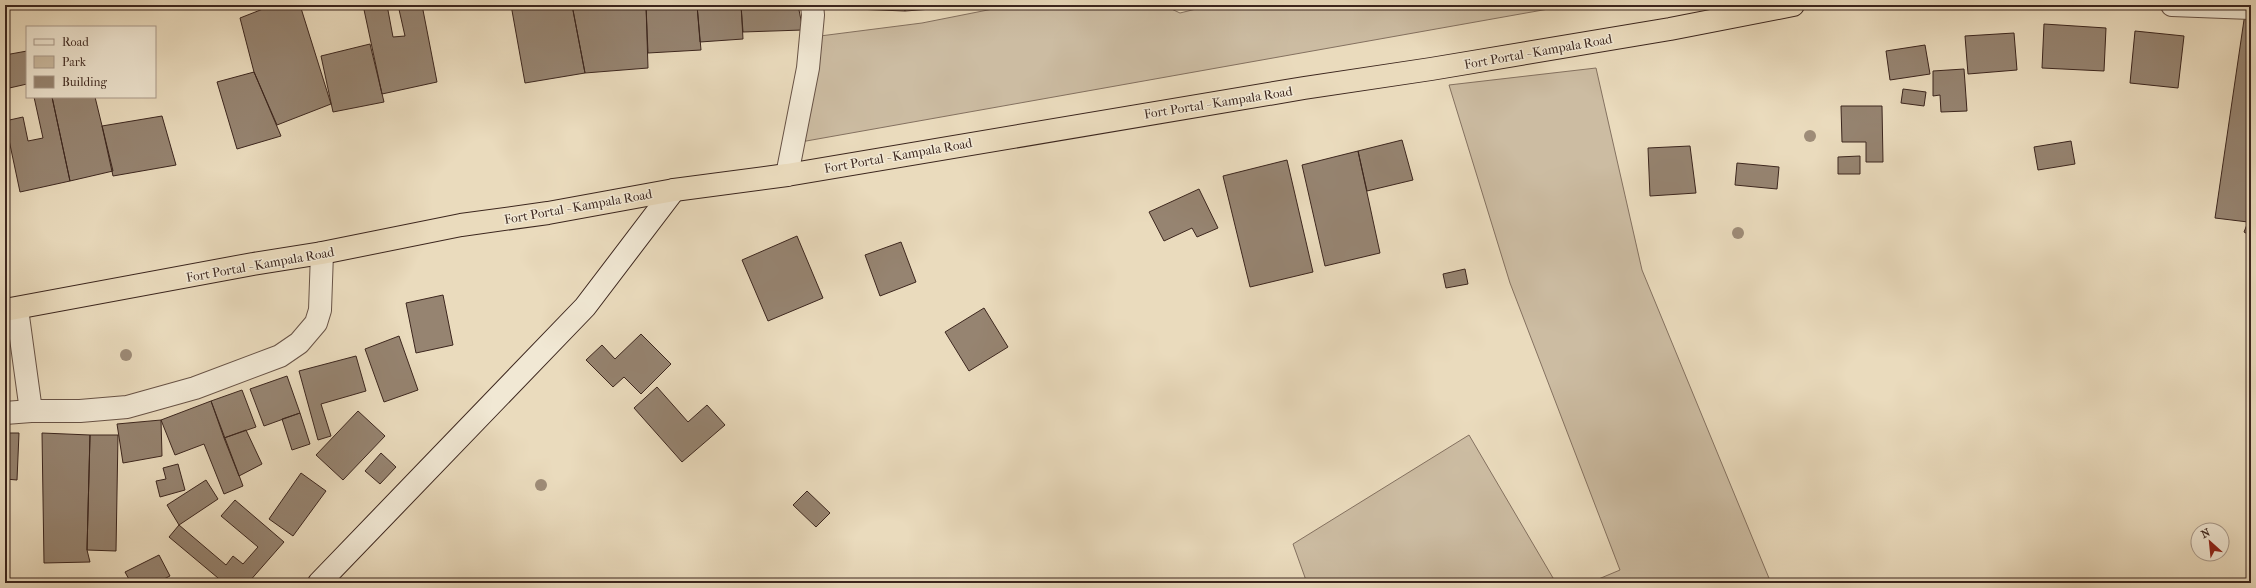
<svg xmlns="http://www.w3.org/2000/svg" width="2256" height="588" viewBox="0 0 2256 588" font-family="'IM FELL French Canon',serif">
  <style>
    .green { fill: #ccbca2; stroke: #847160 }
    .building { fill: #968471; stroke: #3c261e }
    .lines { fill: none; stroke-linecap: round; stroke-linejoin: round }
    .street-casing { stroke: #685346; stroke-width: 24 }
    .secondary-casing { stroke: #3c261e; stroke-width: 24 }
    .highway-casing { stroke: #3c261e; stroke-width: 24 }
    .street { stroke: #f1e8d4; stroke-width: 22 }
    .secondary { stroke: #f1e8d4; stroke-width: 22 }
    .highway { stroke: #eadbbd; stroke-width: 22 }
    .tree { fill: #9e8c78 }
    .labels { text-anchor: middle; stroke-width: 3; stroke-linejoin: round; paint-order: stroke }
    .street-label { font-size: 13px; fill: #3c261e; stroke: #f1e8d4 }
  </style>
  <rect width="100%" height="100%" fill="#eadbbd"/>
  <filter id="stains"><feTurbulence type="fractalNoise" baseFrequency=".005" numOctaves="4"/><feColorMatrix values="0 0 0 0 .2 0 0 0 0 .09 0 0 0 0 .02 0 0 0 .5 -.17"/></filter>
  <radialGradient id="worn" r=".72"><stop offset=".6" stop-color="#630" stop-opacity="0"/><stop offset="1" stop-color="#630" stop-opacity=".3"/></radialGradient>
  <path class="green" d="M 1013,5 L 1163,5 L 1180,13 L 1212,5 L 1571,5 L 795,143 L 820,36 L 922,23 Z
    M 1596,68 L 1642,270 L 1771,583 L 1589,583 L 1620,570 L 1510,283 L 1449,85 Z
    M 1469,435 L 1556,583 L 1307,583 L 1293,544 Z"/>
  <path class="building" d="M 268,5 L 300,5 L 331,104 L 277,125 L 254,72 L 240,18 L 268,7 Z
    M 363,5 L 387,5 L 393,37 L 405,36 L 398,5 L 422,5 L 437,82 L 382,94 Z
    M 511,5 L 572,5 L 585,73 L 525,83 Z
    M 572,5 L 646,5 L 648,68 L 585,73 Z
    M 646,5 L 697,5 L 701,50 L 648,53 Z
    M 697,5 L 741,5 L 743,39 L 700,42 Z
    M 741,5 L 798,5 L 803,30 L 743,32 Z
    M 830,5 L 904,5 L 905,11 L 829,8 Z
    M 904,5 L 986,5 L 905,11 Z
    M 2245,13 L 2251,14 L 2251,236 L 2244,232 L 2248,222 L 2215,218 Z
    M 2044,24 L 2106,28 L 2104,71 L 2042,68 Z
    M 2135,31 L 2184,36 L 2178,88 L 2130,83 Z
    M 2014,33 L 2017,70 L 1968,74 L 1965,36 Z
    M 370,44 L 384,102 L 333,112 L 321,56 Z
    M 1925,45 L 1930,74 L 1890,80 L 1886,51 Z
    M 27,51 L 27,84 L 5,89 L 5,55 Z
    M 1964,69 L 1967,111 L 1941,112 L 1940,95 L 1933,96 L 1933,71 Z
    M 254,72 L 281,136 L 237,149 L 217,82 Z
    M 1903,89 L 1926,92 L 1924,106 L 1901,103 Z
    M 34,97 L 52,97 L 70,181 L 20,192 L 5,121 L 23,117 L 28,141 L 43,138 Z
    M 52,97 L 95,97 L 113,171 L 70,181 Z
    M 1841,106 L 1882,106 L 1883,162 L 1866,162 L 1866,142 L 1842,142 Z
    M 162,116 L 176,165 L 113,176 L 102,126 Z
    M 1402,140 L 1413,180 L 1367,191 L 1358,151 Z
    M 2071,141 L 2075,164 L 2038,170 L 2034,147 Z
    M 1690,146 L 1696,193 L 1650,196 L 1648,148 Z
    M 1358,151 L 1380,253 L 1325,266 L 1302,165 Z
    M 1860,156 L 1860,174 L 1838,174 L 1838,157 Z
    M 1287,160 L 1313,272 L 1250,287 L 1223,176 Z
    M 1737,163 L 1779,167 L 1777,189 L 1735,185 Z
    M 1199,189 L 1218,228 L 1197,237 L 1192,228 L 1164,241 L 1149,212 Z
    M 797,236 L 823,298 L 768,321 L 742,260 Z
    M 901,242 L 916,282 L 880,296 L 865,255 Z
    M 1465,269 L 1468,284 L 1446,288 L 1443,274 Z
    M 443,295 L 453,345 L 416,353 L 406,303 Z
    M 984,308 L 1008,347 L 969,371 L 945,332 Z
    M 641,334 L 671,364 L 641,394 L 624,377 L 613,387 L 586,360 L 602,345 L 615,359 Z
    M 399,336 L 418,390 L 384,402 L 365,349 Z
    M 356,356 L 366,391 L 321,404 L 331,436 L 318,440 L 299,371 Z
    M 287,376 L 300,413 L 264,426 L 250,389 Z
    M 657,387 L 688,422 L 707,405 L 725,425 L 682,462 L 634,408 Z
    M 242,390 L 256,427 L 224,438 L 211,401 Z
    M 211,401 L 243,486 L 224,494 L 204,444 L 175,455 L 161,420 Z
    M 358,411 L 385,436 L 343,480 L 316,455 Z
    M 300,413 L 310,444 L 292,450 L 282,419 Z
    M 161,420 L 162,456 L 123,463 L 117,424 Z
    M 246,430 L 262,464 L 239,476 L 224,438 Z
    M 5,433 L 19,433 L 17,480 L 5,479 Z
    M 42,433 L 90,435 L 87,550 L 90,562 L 44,563 Z
    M 90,435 L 118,435 L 116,551 L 87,550 Z
    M 381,453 L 396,467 L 380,484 L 365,471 Z
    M 178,464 L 185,490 L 160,497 L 156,481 L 166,479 L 163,468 Z
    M 301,473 L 326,491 L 293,536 L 269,519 Z
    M 206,480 L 218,499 L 179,525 L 167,505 Z
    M 807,491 L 830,513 L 816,527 L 793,505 Z
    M 235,500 L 284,542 L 248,583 L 224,583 L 169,537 L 179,525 L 226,565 L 233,556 L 243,564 L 258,547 L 221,516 Z
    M 159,555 L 170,576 L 156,583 L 131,583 L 125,572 Z"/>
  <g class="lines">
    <g class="street-casing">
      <path id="street" d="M 2172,5 L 2251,8
        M 787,175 L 808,68 L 813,15 L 812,5
        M 17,309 L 31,411
        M 5,413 L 31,411 L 80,411 L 127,407 L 195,388 L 280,356 L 299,343 L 316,323 L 320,310 L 322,253"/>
    </g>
    <g class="secondary-casing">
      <path id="secondary" d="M 319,583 L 585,307 L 674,190"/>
    </g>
    <g class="highway-casing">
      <path id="highway" d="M 5,310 L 253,264 L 322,253 L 461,225 L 548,213 L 674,190 L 787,175 L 1304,88 L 1431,69 L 1670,29 L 1793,5"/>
    </g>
    <use href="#street" class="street"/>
    <use href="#secondary" class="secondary"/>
    <use href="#highway" class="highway"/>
  </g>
  <g class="tree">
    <circle cx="1810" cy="136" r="6"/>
    <circle cx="1738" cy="233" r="6"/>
    <circle cx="126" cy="355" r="6"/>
    <circle cx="541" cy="485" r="6"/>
  </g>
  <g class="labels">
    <g class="street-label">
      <text transform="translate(1538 51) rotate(-10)" y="5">Fort Portal - Kampala Road</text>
      <text transform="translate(1218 102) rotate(-9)" y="5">Fort Portal - Kampala Road</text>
      <text transform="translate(898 155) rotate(-10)" y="5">Fort Portal - Kampala Road</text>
      <text transform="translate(578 206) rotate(-10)" y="5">Fort Portal - Kampala Road</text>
      <text transform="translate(260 264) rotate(-10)" y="5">Fort Portal - Kampala Road</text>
    </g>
  </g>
  <rect width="2256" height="588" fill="none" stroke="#eadbbd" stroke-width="20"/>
  <rect x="6" y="6" width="2244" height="576" fill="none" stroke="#3c261e" stroke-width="2"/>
  <rect x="10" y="10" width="2236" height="568" fill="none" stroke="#3c261e"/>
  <rect x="26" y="26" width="130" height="72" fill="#f1e8d4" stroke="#a99a8b"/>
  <rect x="34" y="39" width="20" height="6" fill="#f1e8d4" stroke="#a99a8b"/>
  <text x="62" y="46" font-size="12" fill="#3c261e">Road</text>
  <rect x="34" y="56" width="20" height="12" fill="#ccbca2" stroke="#a99a8b"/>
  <text x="62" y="66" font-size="12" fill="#3c261e">Park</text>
  <rect x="34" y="76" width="20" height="12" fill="#968471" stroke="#a99a8b"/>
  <text x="62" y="86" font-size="12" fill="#3c261e">Building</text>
  <g transform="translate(2210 542) rotate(333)"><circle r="19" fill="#f1e8d4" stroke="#a99a8b"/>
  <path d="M0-3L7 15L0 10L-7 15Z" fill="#8f2418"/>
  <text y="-6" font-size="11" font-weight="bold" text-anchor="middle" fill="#3c261e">N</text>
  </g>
  <rect width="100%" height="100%" filter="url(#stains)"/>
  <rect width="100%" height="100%" fill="url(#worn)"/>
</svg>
